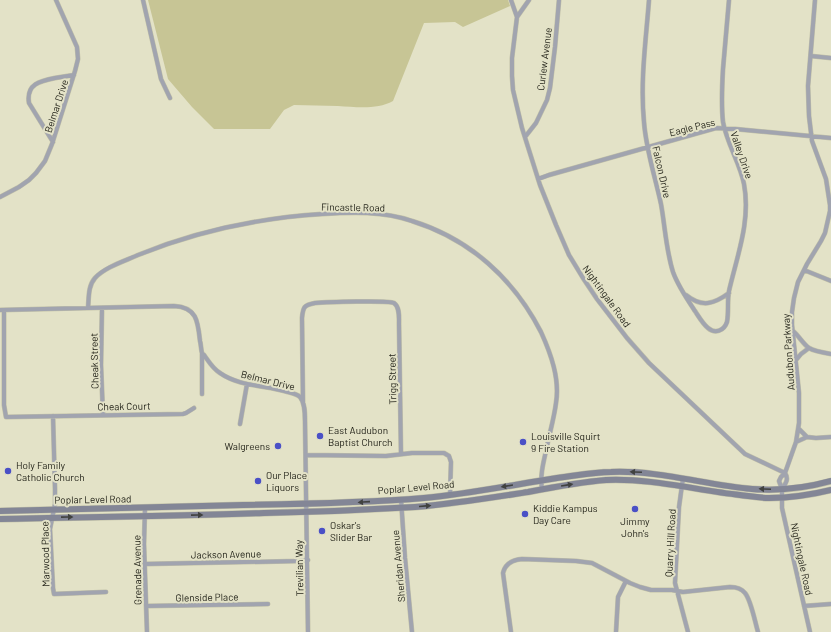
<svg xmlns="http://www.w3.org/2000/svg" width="831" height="632" viewBox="0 0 831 632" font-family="Barlow,sans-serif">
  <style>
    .green { fill: #c7c595 }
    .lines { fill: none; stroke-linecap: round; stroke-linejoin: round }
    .minor-casing { stroke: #c1c0a8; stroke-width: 5 }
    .secondary-casing { stroke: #c1c0a8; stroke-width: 7 }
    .minor { stroke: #a1a4af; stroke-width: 4 }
    .secondary { stroke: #838696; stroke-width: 6 }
    .oneway { fill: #414240 }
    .poi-dot { fill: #4a50c6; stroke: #e3e2c7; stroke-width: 1.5 }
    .labels { text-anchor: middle; stroke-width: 4; stroke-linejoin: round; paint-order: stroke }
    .street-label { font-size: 10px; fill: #25251b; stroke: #e3e2c7 }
    .poi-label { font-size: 10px; fill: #25251b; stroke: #e3e2c7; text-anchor: start }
  </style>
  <rect width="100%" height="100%" fill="#e3e2c7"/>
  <path class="green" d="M 148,0 L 508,0 L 510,6 L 463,27 L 455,22 L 424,23 L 393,101 C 377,110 356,107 338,106 C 323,106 309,105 294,105 L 284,110 L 270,129 L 214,129 L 192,107 L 168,79 Z"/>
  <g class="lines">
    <g class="minor-casing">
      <path id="minor" d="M 143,0 L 159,70 L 161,79 L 170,98
        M 511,0 L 517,17
        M 529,0 L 517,17 L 512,58 L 512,76 L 513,90 L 522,128 L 540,185 L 556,225 L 569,255 L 583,278 L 597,299 L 627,338 L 649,363 L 745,454 L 785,473
        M 649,0 C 646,40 640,81 644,122 C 646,150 655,176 661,204 C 665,226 666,250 673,272 C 678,286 687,299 695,311 C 699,317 703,324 708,328 C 715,334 724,331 727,322 C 729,312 727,301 729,291 C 737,256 751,221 744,184 C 740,163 727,144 723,122 C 721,104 722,87 723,69 C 725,46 727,23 729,0
        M 811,56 L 831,58
        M 525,137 L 536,123 L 547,100 L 550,88 L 555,47 L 559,0
        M 53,142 L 29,103 C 26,84 40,81 55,78 C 61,77 68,76 74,75
        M 538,179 L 549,175 L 716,128 L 735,129 L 831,138
        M 0,197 L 19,187 L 29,180 L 36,173 L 45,161 L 52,144 L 75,71 L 78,59 L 77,47 L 56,0
        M 804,270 L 831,281
        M 686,295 C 702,308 714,304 729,293
        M 88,308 C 89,297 88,286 95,278 C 105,267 125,261 138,255 C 197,231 259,218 322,214 C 352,212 383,211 412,221 C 470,239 514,279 541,332 C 551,354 560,379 556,403 C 554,419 549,435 546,451 C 543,464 540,476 542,489
        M 102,308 L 101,365 L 103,415
        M 0,310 L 174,306 C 197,307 198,322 200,341 C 201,344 201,350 202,353 C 202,354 203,354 204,355 C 209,362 213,369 220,373 C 240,387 266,385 288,392 C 292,393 297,394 300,397 C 305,403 305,413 305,421 L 308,632
        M 4,310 L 4,405 L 6,417 L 183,414 L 186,413 L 194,408
        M 793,331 C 799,336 803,344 809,348 C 814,351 825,353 831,354
        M 796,360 L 801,354 L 809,348
        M 202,394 L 202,353
        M 303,403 L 302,318 C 303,307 304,305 315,303 C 326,302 389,300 394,303 C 400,307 399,318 399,324 L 401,454
        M 53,416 L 55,489 L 55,504 L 50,529 L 53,588 L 54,594 L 106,592
        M 240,424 L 247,384
        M 799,429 L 807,437
        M 796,442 L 807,437 L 816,438 L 831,437
        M 306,455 L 386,456 L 412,453 L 444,453 L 449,456 L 451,462 L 450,495
        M 683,478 L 679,507 L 675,583 L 688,632
        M 782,489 C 786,483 789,479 785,473
        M 401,499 L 405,558 L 412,632
        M 145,508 L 144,544 L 147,632
        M 145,564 L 299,561 L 308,560
        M 146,606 L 268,604
        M 804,606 L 831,604
        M 511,632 L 503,573 C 505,564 512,560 522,559 L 576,561 L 592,563 L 630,583 L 640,587 L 651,590 L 672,590 L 683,592 L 730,587 C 736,587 741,588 745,593 C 751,600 755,622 758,632
        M 616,632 L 618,597 L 626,581
        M 810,632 L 782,508 L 782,489 L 779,481 L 781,477 L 785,473 L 796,442 L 799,423 L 799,393 L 792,325 L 792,312 L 794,298 L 798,282 L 807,264 L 821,241 L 825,233 L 830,211 L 830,205 L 826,179 L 812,141 L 809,116 L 808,86 L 815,0"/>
    </g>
    <g class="secondary-casing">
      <path id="secondary" d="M 0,511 C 81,509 162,507 243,505 C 304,504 364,503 424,498 C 468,494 512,485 557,478 C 575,476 592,472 611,472 C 659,470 705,485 752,489 C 778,491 806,488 831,481
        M 0,519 C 88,517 176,516 264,513 C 315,512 365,510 415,507 C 453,504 490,498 528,492 C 554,487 580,482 606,480 C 651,478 695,490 740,495 C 749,496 759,498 769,498 C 790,498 811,495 831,490"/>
    </g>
    <use href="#minor" class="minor"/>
    <use href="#secondary" class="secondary"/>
  </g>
  <defs><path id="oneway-solid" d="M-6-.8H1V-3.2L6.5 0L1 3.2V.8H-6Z"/></defs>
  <g class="oneway">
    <use href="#oneway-solid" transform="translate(636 472) rotate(-177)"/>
    <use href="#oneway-solid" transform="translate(567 485) rotate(-9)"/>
    <use href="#oneway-solid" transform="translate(507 486) rotate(171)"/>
    <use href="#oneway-solid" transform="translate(765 489) rotate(-178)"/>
    <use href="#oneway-solid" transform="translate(364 502) rotate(176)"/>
    <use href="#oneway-solid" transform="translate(425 506) rotate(-5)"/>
    <use href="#oneway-solid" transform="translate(197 515) rotate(-1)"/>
    <use href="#oneway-solid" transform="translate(67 517) rotate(-1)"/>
  </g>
  <g class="poi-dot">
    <circle cx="320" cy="436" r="4"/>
    <circle cx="523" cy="442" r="4"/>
    <circle cx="278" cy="446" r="4"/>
    <circle cx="8" cy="471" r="4"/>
    <circle cx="258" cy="481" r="4"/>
    <circle cx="635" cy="509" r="4"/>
    <circle cx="525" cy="514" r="4"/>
    <circle cx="322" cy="531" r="4"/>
  </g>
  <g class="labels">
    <g class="street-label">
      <text transform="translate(544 59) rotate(-83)" y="4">Curlew Avenue</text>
      <text transform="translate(56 106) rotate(-72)" y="4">Belmar Drive</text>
      <text transform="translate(692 127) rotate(-14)" y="4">Eagle Pass</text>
      <text transform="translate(742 155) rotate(71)" y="4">Valley Drive</text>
      <text transform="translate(662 172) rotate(77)" y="4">Falcon Drive</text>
      <text transform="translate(353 207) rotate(1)" y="4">Fincastle Road</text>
      <text transform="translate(607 296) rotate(54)" y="4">Nightingale Road</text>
      <text transform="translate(788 352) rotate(-94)" y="4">Audubon Parkway</text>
      <text transform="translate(94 361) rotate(-91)" y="4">Cheak Street</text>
      <text transform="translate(392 379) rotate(-91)" y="4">Trigg Street</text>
      <text transform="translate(268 380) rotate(14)" y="4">Belmar Drive</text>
      <text transform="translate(124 406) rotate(-1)" y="4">Cheak Court</text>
      <text transform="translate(416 487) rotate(-5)" y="4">Poplar Level Road</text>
      <text transform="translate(93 499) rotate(-1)" y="4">Poplar Level Road</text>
      <text transform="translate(670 543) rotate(-87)" y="4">Quarry Hill Road</text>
      <text transform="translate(45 554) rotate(-91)" y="4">Marwood Place</text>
      <text transform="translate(226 554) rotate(-1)" y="4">Jackson Avenue</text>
      <text transform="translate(802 559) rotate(78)" y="4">Nightingale Road</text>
      <text transform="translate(398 566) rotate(-95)" y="4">Sheridan Avenue</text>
      <text transform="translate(299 568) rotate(-91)" y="4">Trevilian Way</text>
      <text transform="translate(137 570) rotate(-91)" y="4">Grenade Avenue</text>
      <text transform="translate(207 597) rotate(-1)" y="4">Glenside Place</text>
    </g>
    <g class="poi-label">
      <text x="328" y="434">East Audubon<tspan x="328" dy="12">Baptist Church</tspan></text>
      <text x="531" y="440">Louisville Squirt<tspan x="531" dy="12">9 Fire Station</tspan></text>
      <text x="270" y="450" text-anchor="end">Walgreens</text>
      <text x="16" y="469">Holy Family<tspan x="16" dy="12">Catholic Church</tspan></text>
      <text x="266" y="479">Our Place<tspan x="266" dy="12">Liquors</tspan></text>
      <text x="533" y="512">Kiddie Kampus<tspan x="533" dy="12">Day Care</tspan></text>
      <text x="635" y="525" text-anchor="middle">Jimmy<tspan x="635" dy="12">John's</tspan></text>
      <text x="330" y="529">Oskar's<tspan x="330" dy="12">Slider Bar</tspan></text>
    </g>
  </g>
</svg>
